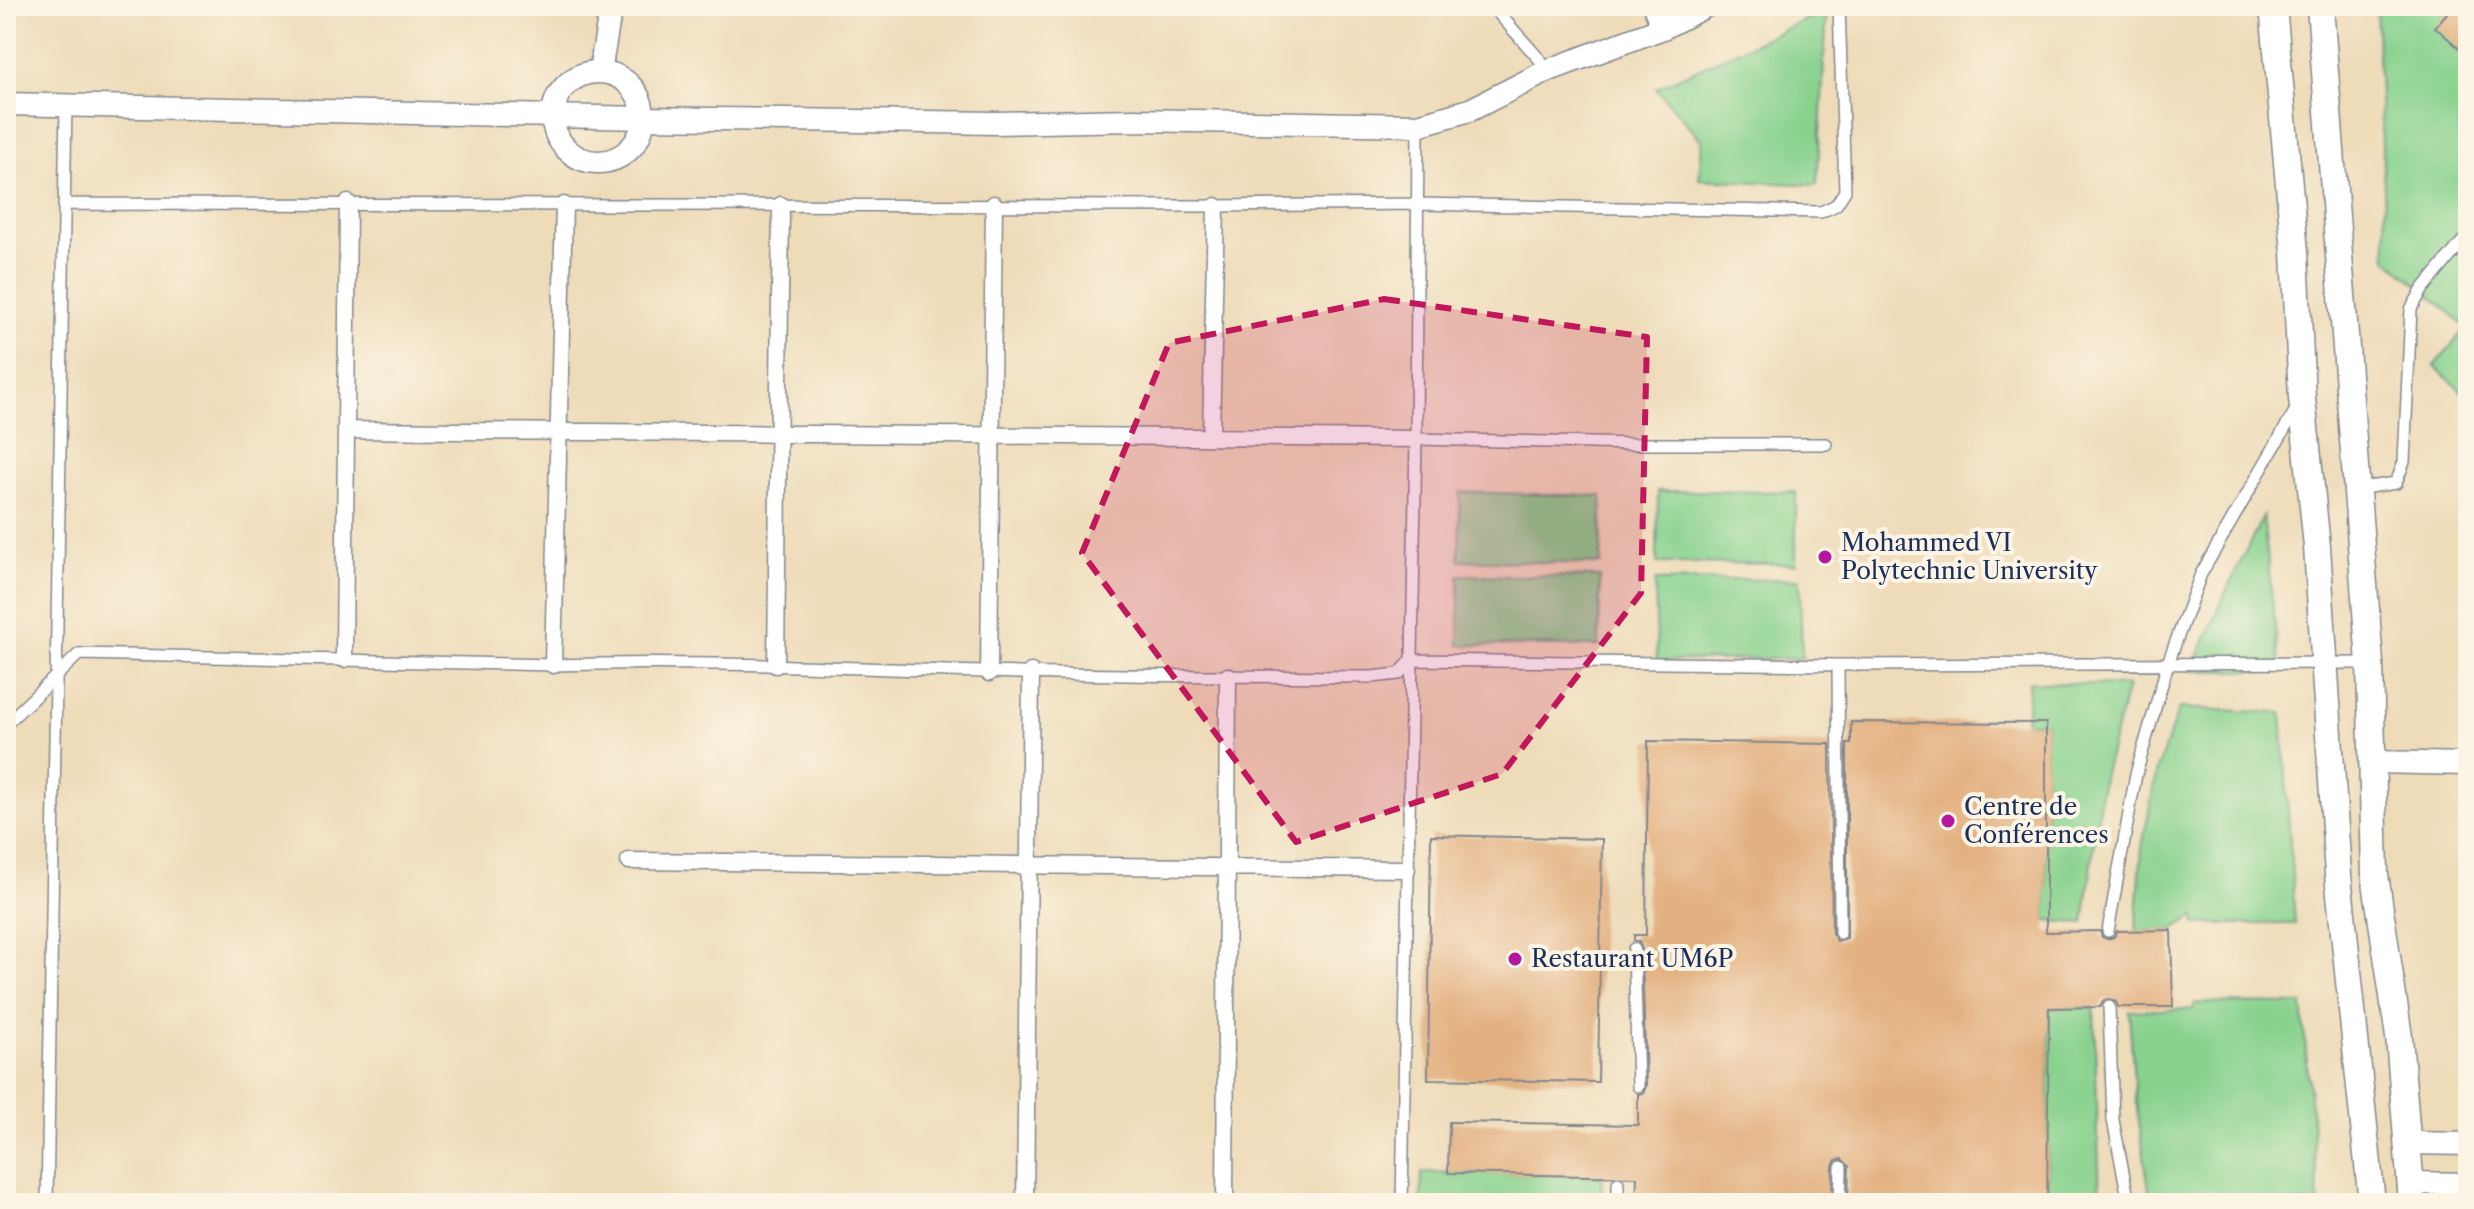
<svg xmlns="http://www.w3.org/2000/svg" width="2474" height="1209" viewBox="0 0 2474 1209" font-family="'Libre Caslon Text',serif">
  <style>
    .green { fill: #88d28e; stroke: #528076; stroke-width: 2 }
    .building { fill: #e3b181 }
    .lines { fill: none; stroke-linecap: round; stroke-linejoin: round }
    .service-casing { stroke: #84868c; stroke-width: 14 }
    .pedestrian-casing { stroke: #84868c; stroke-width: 19 }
    .minor-casing { stroke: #84868c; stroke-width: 25 }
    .tertiary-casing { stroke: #84868c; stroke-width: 29 }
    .service { stroke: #fff; stroke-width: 11 }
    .pedestrian { stroke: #fff; stroke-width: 16 }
    .minor { stroke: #fff; stroke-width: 22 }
    .tertiary { stroke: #fff; stroke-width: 26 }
    .marked { fill: #c2185b; fill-opacity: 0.2; stroke: #c2185b; stroke-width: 6; stroke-dasharray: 16 10; stroke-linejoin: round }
    .poi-dot { fill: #b5179e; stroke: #fcf5e5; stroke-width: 3 }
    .labels { text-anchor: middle; stroke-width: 8; stroke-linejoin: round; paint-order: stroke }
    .poi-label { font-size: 24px; fill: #1b2f5e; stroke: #fcf5e5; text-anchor: start }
  </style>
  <rect width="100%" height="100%" fill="#fcf5e5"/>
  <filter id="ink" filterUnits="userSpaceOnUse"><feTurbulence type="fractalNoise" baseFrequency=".0125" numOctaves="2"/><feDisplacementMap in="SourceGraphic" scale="16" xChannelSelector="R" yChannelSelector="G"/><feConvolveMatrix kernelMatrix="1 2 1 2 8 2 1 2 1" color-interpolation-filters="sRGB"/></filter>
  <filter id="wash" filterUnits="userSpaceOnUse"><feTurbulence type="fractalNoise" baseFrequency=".006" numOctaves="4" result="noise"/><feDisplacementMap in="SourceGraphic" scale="32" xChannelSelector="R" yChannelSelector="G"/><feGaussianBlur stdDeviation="1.8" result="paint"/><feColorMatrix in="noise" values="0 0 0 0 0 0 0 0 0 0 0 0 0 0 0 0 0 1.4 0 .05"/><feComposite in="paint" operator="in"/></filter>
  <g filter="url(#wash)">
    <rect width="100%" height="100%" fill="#eedcb9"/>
    <path class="green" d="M 2376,6 L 2468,6 L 2468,397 L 2434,366 L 2467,327 L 2387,259 Z
      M 1827,10 L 1817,185 L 1699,179 L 1702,141 L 1656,88 Z
      M 1658,491 L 1796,492 L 1796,564 L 1657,563 Z
      M 1460,492 L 1602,496 L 1601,564 L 1459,560 Z
      M 2263,516 L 2280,671 L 2192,671 L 2225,594 Z
      M 1459,575 L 1600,577 L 1599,646 L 1459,645 Z
      M 1800,579 L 1802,658 L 1657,661 L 1655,581 Z
      M 2029,682 L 2128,686 L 2103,777 L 2084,923 L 2046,921 L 2046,723 L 2026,723 Z
      M 2179,708 L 2282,713 L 2295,924 L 2196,924 L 2195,916 L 2171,930 L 2136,931 L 2142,847 L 2157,770 Z
      M 2195,1003 L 2302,1004 L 2319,1203 L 2151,1203 L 2135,1095 L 2129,1011 L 2193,1009 Z
      M 2094,1007 L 2100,1203 L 2047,1203 L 2049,1008 Z
      M 1422,1172 L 1602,1176 L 1602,1203 L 1421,1203 Z"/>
    <g id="blocks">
      <path class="building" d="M 2453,6 L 2468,6 L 2468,56 L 2435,27 Z
        M 1851,722 L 2046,723 L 2046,932 L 2100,931 L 2102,937 L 2107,939 L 2114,937 L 2117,931 L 2171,930 L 2173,1007 L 2118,1007 L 2116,1002 L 2109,999 L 2104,1000 L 2100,1007 L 2049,1008 L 2047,1203 L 1848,1203 L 1849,1166 L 1842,1159 L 1836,1160 L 1833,1166 L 1832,1203 L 1636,1203 L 1637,1177 L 1448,1173 L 1449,1122 L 1638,1125 L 1638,1094 L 1643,1093 L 1646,1086 L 1642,949 L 1639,942 L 1634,941 L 1634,935 L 1646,935 L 1648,741 L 1830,744 L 1832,933 L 1837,941 L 1847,938 L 1847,744 L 1851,744 Z
        M 1431,835 L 1602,839 L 1598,1082 L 1428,1079 Z"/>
    </g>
  </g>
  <g filter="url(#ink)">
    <use href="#blocks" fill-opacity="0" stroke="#84868c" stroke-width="2"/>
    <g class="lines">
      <g class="service-casing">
        <path id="service" d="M 1492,6 L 1549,70
          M 65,204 L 1216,206 L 1417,204 L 1821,212 L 1836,205 L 1845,191 L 1839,6
          M 1416,439 L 1636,444 L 1826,444
          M 2356,489 L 2396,483 L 2404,462 L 2411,309 L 2423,289 L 2468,235
          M 1838,665 L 1840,933
          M 6,724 L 79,654 L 553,665 C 697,660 840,668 984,672 C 1113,676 1243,676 1372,677 L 1399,674 L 1412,660 L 1838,665 L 2369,663
          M 2108,931 L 2136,774 L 2168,663 L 2201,574 L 2298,406
          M 1634,949 L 1638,1086
          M 2109,1007 L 2113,1120 L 2129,1203
          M 47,1203 L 66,105
          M 1402,1203 L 1416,439 L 1418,125
          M 1618,1203 L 1618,1183
          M 1840,1203 L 1841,1167"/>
      </g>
      <g class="pedestrian-casing">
        <path id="pedestrian" d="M 346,430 L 1416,439
          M 1211,437 L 1216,206
          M 344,659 L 348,203
          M 553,665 L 564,205
          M 776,665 L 781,205
          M 989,673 L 994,204
          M 629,861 L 1407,869
          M 1025,1203 L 1031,672
          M 1225,1203 L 1228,676"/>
      </g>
      <g class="minor-casing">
        <path id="minor" d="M 1654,6 L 1663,28
          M 600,72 L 611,6
          M553 117a45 45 0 1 1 90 0a45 45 0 1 1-90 0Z
          M 6,104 L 644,118 L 997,123 L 1133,120 L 1418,125 L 1470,110 L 1549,70 L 1663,28 L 1706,6
          M 2373,762 L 2468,764
          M 2408,1143 L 2468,1144
          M 2411,1183 L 2468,1184"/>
      </g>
      <g class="tertiary-casing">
        <path id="tertiary" d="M 2273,6 L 2295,252 L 2302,398 L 2317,547 L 2338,875 L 2372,1203
          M 2320,6 L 2370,663 L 2375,875 L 2399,1037 L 2412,1203"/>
      </g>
      <use href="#service" class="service"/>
      <use href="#pedestrian" class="pedestrian"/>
      <use href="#minor" class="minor"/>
      <use href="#tertiary" class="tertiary"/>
    </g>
  </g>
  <path class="marked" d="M 1384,299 L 1647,337 L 1641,593 L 1502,774 L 1296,842 L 1082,553 L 1169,343 Z"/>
  <g class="poi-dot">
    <circle cx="1825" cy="557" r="8"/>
    <circle cx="1948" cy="821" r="8"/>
    <circle cx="1515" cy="959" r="8"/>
  </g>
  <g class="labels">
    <g class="poi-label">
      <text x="1841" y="551">Mohammed VI<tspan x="1841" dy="28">Polytechnic University</tspan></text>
      <text x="1964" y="815">Centre de<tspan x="1964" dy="28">Conférences</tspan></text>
      <text x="1531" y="967">Restaurant UM6P</text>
    </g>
  </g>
  <rect width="2474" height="1209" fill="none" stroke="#fcf5e5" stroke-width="32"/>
</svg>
